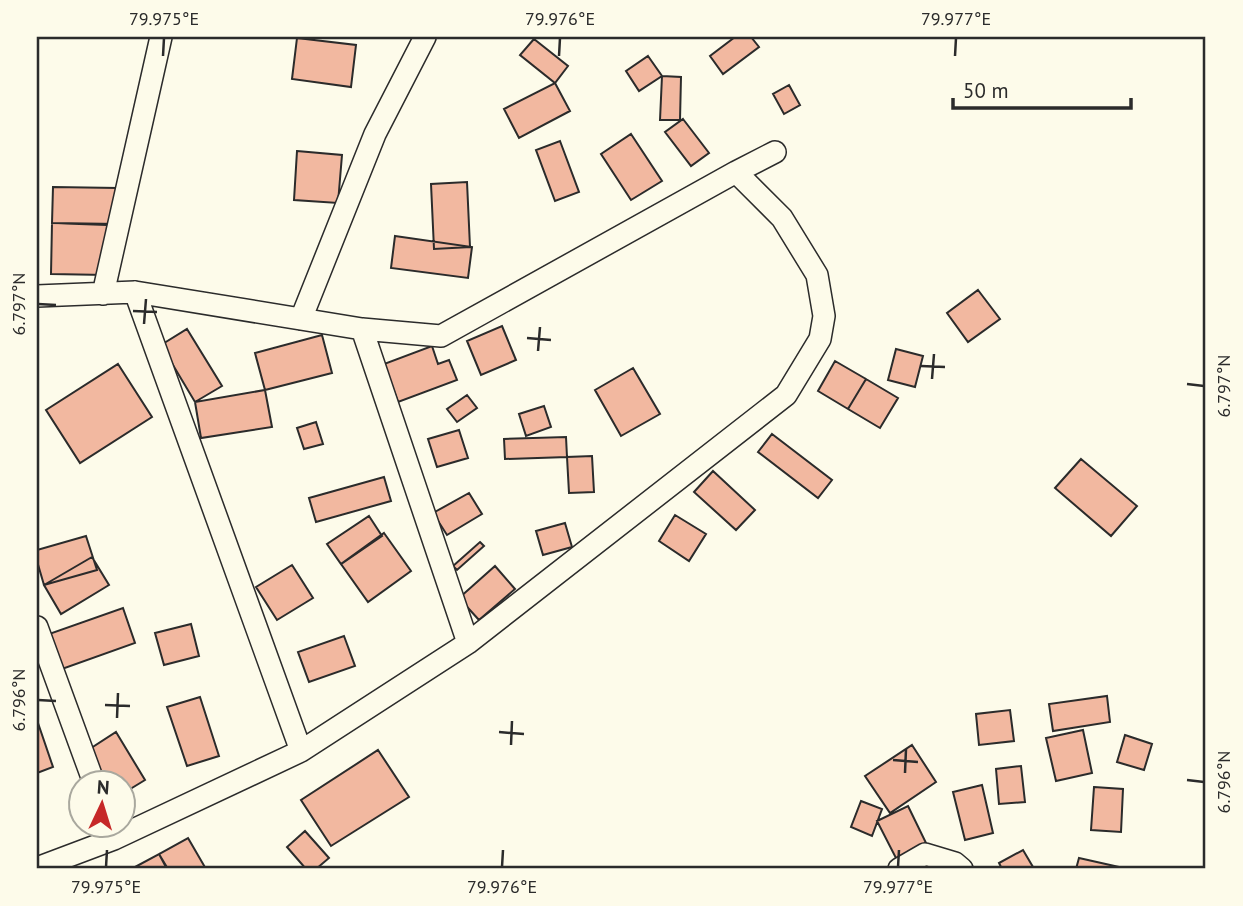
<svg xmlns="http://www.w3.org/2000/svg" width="1243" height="906" viewBox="0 0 1243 906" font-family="'PT Sans',sans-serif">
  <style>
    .building { fill: #f2b8a0; stroke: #2b2b2b; stroke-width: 2 }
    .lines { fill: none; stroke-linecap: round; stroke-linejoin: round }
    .minor-casing { stroke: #2b2b2b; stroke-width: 24 }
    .minor { stroke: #fdfbea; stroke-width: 21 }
    .ticks { fill: none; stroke: #2b2b2b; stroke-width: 2.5 }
    .neatline { fill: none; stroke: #2b2b2b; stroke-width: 2.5 }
    .ticks-label { font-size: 18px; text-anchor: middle; fill: #2b2b2b }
  </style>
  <rect width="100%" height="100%" fill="#fdfbea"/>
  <path class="building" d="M 735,37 L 751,37 L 759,47 L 723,74 L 710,56 Z
    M 297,38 L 356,45 L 351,87 L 292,79 Z
    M 534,39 L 568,66 L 555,83 L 520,55 Z
    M 648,56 L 662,76 L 639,91 L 626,71 Z
    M 662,76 L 681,77 L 680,120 L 660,120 Z
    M 555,83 L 570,111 L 519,138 L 504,109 Z
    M 789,85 L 800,105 L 784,114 L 773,94 Z
    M 683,119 L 709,153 L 691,166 L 665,132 Z
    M 631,134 L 662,181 L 631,200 L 601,154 Z
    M 560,141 L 579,192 L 555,201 L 536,150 Z
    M 297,151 L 342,155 L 338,203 L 294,200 Z
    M 467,182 L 470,247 L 434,249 L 431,184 Z
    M 53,187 L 118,188 L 118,224 L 52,223 Z
    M 52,223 L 107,225 L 106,275 L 51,274 Z
    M 395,236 L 472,247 L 468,278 L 391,268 Z
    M 978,290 L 1000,319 L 968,342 L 947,313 Z
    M 502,326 L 516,360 L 481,375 L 467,341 Z
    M 187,329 L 222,386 L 195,402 L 161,345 Z
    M 322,335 L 332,373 L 265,390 L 255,353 Z
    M 432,346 L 438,364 L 449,360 L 457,380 L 398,402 L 384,364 Z
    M 896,349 L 923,356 L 915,387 L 888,380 Z
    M 835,361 L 866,379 L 848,409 L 818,391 Z
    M 118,364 L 152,417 L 80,463 L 46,410 Z
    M 633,368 L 660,414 L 621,436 L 595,390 Z
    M 866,379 L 898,398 L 880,428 L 848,409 Z
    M 265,390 L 272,427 L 201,438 L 195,402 Z
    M 467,395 L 477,408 L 457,422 L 447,409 Z
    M 544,406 L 551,427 L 526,436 L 519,414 Z
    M 316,422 L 323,444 L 304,449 L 297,428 Z
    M 459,430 L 468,458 L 437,467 L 428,439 Z
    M 772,434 L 832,480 L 818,498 L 758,452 Z
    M 566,437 L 567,457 L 505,459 L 504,439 Z
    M 592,456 L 594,492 L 569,493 L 567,457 Z
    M 1081,459 L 1137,506 L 1111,536 L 1055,488 Z
    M 713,471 L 755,510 L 736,530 L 694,492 Z
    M 384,477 L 391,501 L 316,522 L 309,498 Z
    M 469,493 L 482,514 L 447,535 L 433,513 Z
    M 675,515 L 706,534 L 689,561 L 659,541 Z
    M 369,516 L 382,536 L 341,564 L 327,544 Z
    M 565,523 L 572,547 L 543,555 L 536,531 Z
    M 384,533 L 411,571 L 368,602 L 341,564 Z
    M 86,536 L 97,570 L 44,585 L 37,561 L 37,550 Z
    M 480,542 L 484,546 L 457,570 L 453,566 Z
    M 92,557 L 109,585 L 61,614 L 44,585 Z
    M 292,565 L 313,598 L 277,620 L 256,587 Z
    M 495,566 L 515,589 L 479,620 L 459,598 Z
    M 123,608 L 135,643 L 62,669 L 49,634 Z
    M 191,624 L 199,656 L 164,665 L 155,633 Z
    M 344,636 L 355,666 L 309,682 L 298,652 Z
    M 1107,696 L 1110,722 L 1053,731 L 1049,704 Z
    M 200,697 L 219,756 L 187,766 L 167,707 Z
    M 1010,710 L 1014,741 L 979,745 L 976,714 Z
    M 38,723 L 53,767 L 37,773 L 37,724 Z
    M 1083,730 L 1092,773 L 1056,781 L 1046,738 Z
    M 116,732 L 145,780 L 122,794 L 122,783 L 105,783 L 85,752 Z
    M 1125,735 L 1152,744 L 1144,770 L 1117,762 Z
    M 912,745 L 936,782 L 890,813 L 865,776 Z
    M 378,750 L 409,797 L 331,846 L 301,800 Z
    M 1021,766 L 1025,802 L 999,804 L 996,769 Z
    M 982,785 L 993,833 L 965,840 L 953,792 Z
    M 1094,787 L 1123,789 L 1121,832 L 1091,830 Z
    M 861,801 L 882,809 L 872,836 L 851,827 Z
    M 908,806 L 928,847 L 898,862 L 877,821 Z
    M 305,831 L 329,858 L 316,869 L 306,869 L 287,847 Z
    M 188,838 L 206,869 L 168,869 L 159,854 Z
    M 1023,850 L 1033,867 L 1030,869 L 1002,869 L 999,863 Z
    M 159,854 L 167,869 L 136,869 L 135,867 Z
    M 1079,858 L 1128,869 L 1076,869 Z"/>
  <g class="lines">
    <g class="minor-casing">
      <path id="minor" d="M 135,292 L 301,751
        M 103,294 L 161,37
        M 37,296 L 135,292 L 362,329 L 441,336 L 736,172 L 775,152
        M 301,319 L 375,134 L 425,37
        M 362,329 L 468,643
        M 37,627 L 94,783
        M 37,868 L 114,839 L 301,751 L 468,643 L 786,395 L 820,339 L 824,316 L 817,275 L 782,218 L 736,172
        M 899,869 L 925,854 L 955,863 L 962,869"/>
    </g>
    <use href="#minor" class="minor"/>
  </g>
  <path class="ticks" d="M 163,56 L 164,38M 559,56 L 560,38M 955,56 L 956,38M 38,304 L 56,305M 133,311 L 157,312M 144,324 L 146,299M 527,338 L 551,340M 538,351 L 540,327M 921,366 L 945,367M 932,379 L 934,354M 1187,384 L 1204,386M 38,700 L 56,701M 105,705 L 130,706M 117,718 L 118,693M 499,732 L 524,734M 511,745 L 512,721M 893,760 L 918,762M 905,773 L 906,749M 1187,780 L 1204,782M 106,867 L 107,850M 502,867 L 503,850M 898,867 L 899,850"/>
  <rect width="1243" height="906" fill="none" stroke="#fdfbea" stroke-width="77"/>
  <g transform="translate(102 804) rotate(4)"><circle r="33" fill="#fdfbea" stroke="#a9a89e" stroke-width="2"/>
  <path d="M0-5L12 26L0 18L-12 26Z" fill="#c62828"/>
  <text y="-10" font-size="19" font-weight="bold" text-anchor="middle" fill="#2b2b2b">N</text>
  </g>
  <path d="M953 98v10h178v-10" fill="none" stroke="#2b2b2b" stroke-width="3.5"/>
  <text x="963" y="98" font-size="21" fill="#2b2b2b" stroke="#fdfbea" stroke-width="5" paint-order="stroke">50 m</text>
  <rect x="38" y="38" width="1166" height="829" class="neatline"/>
  <g class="ticks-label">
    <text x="164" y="25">79.975°E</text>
    <text x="560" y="25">79.976°E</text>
    <text x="956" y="25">79.977°E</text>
    <text transform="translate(19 304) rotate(-90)" y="6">6.797°N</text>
    <text transform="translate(1224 386) rotate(-90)" y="6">6.797°N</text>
    <text transform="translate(19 700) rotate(-90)" y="6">6.796°N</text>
    <text transform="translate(1224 782) rotate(-90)" y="6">6.796°N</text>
    <text x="106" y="893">79.975°E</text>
    <text x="502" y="893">79.976°E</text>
    <text x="898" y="893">79.977°E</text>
  </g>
</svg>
